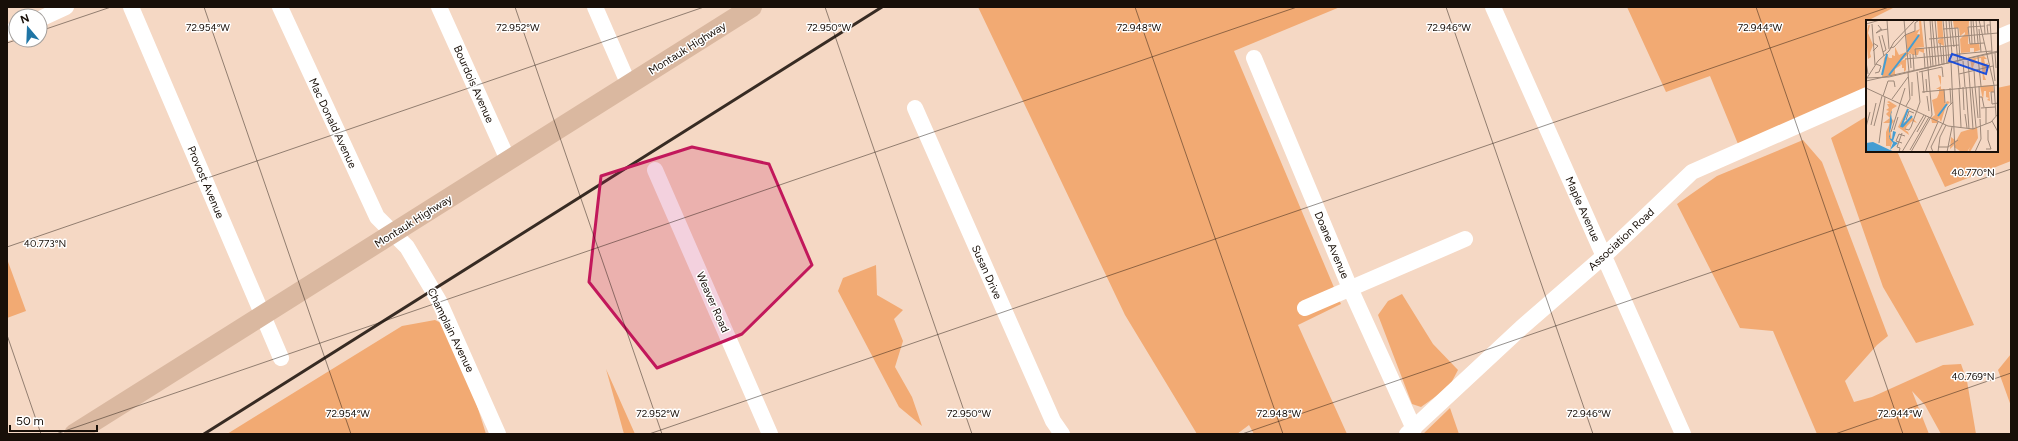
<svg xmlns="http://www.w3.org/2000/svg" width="2018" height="441" viewBox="0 0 2018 441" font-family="Figtree,sans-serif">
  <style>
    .green { fill: #f2aa73 }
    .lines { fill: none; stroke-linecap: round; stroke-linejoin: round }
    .minor { stroke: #fff; stroke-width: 16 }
    .major { stroke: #dab8a0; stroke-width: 20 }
    .rail { stroke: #372b23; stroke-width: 3 }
    .marked { fill: #c2185b; fill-opacity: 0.2; stroke: #c2185b; stroke-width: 3; stroke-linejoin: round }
    .ticks { fill: none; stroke: #180f08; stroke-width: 1; stroke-opacity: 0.45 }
    .labels { text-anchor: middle; stroke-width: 3; stroke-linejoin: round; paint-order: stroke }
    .street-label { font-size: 11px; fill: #180f08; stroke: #fff }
    .inset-river { fill: none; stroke: #459dd2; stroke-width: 2 }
    .inset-road { fill: none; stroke: #9d8879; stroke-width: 1 }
    .view { fill: #1d4ed8; fill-opacity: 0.15; stroke: #1d4ed8; stroke-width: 2 }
    .inset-edge { fill: none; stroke: #180f08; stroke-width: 2 }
    .ticks-label { font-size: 10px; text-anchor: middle; fill: #180f08; stroke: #fff; stroke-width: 3; stroke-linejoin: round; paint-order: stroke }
  </style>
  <rect width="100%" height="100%" fill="#f5d8c4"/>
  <path class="green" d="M 978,7 L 1340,7 L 1234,51 L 1341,304 L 1298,325 L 1347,434 L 1254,434 L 1249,425 L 1237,434 L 1197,434 L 1125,315 Z
    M 1627,7 L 1895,7 L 1867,21 L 1867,88 L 1738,144 L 1710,76 L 1666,92 Z
    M 2011,85 L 2011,161 L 1945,187 L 1928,151 L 1997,151 L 1997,88 Z
    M 1867,116 L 1867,151 L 1897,151 L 1974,325 L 1916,343 L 1883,287 L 1831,138 Z
    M 1803,140 L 1822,162 L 1888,336 L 1877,345 L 1845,381 L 1854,402 L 1872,397 L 1943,365 L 1961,364 L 1967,381 L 1976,434 L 1941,434 L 1925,405 L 1912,391 L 1929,434 L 1817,434 L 1773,331 L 1740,328 L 1677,204 L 1717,176 Z
    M 7,259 L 26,311 L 7,318 Z
    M 876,265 L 877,295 L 903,310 L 894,319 L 903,341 L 895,367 L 912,397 L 922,426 L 899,407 L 838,291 L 843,278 Z
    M 1402,294 L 1433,344 L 1458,370 L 1449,387 L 1421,407 L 1412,404 L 1378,315 L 1388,301 Z
    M 435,320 L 453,329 L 486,434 L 227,434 L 402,326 Z
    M 2011,354 L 2011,406 L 1998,370 Z
    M 606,369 L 635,434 L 624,434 Z
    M 1450,408 L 1459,434 L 1423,434 Z"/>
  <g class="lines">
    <path class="minor" d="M 131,7 L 281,358
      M 280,7 L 377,217 L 407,247 L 439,301 L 498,434
      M 439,7 L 508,160
      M 595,7 L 629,85
      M 1493,7 L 1683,434
      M 40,19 L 66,7
      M 7,33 L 16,29
      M 1997,38 L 2011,32
      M 1254,58 L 1350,288 L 1414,429
      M 915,108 L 1053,421 L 1062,434
      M 655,170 L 770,434
      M 1305,308 L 1465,239
      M 1407,434 L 1521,328 L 1604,256 L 1692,172 L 1867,95"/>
    <path class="major" d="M 74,434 L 752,7"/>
    <path class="rail" d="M 204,434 L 882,7"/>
  </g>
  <path class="marked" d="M 692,147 L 769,164 L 812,265 L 742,334 L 657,368 L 589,282 L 601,176 Z"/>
  <path class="ticks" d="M 204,7 L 351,434M 515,7 L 662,434M 825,7 L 972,434M 1135,7 L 1283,434M 1446,7 L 1593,434M 1756,7 L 1903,434M 40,31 L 111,7M 7,43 L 16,40M 7,247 L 704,7M 7,335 L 41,434M 56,434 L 1297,7M 649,434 L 1889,7M 1242,434 L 2011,169M 1835,434 L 2011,373"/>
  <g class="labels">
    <g class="street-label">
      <text transform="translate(687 48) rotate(-32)" y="4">Montauk Highway</text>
      <text transform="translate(474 84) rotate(66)" y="4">Bourdois Avenue</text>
      <text transform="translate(333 123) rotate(65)" y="4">Mac Donald Avenue</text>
      <text transform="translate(206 182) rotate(67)" y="4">Provost Avenue</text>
      <text transform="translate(1583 209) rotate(66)" y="4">Maple Avenue</text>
      <text transform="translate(413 221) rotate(-32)" y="4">Montauk Highway</text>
      <text transform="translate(1621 239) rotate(-43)" y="4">Association Road</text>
      <text transform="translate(1332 245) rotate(67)" y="4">Doane Avenue</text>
      <text transform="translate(987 272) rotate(66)" y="4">Susan Drive</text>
      <text transform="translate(713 302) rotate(66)" y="4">Weaver Road</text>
      <text transform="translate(451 330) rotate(64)" y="4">Champlain Avenue</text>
    </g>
  </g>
  <g transform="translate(1866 20)">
    <rect width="132" height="132" fill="#f5d8c4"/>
    <path d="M 53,0 L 55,0 L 58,27 L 49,28 L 58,28 L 58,33 L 53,31 L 52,35 L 47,35 L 42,32 L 44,30 L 41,29 L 40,15 L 54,9 L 51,14 L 54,14 ZM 71,0 L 76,0 L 78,26 L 72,23 L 72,20 L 76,18 L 72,18 ZM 103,0 L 102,24 L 113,23 L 114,30 L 108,32 L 108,28 L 104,28 L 104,32 L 95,33 L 94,19 L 99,14 L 99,12 L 94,16 L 93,8 L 88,8 L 87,1 ZM 4,5 L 2,13 L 7,25 L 4,33 L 5,37 L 2,39 L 0,16 L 2,6 L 0,6 ZM 29,27 L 33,35 L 40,32 L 44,33 L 35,41 L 40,39 L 40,50 L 38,52 L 38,48 L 36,48 L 36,45 L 33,43 L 35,45 L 29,49 L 29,55 L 16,57 L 18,38 L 21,35 L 23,38 L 26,38 L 26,35 L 29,36 ZM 118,36 L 121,39 L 118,39 L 119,44 L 122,43 L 118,55 L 120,60 L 117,60 L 115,38 L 110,39 L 106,50 L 104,39 ZM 75,47 L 75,69 L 78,69 L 79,84 L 81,81 L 84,82 L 80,86 L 75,102 L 73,98 L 71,103 L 66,103 L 65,98 L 69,95 L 66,80 L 71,78 L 73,73 L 73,69 L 70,69 L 75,66 L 72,55 L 75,56 ZM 127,65 L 128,72 L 123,72 L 124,81 L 121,80 L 123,78 L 120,77 L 120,71 L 118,71 L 117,80 L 114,66 ZM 23,81 L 31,86 L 26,89 L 25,98 L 28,101 L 24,107 L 26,123 L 24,129 L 24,126 L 20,126 L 20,112 L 24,103 L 17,103 L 24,98 L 20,94 L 23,91 L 20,90 L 23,88 L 21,84 L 24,84 L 21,82 ZM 42,87 L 37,103 L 45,98 L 42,93 L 51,103 L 46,101 L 41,106 L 39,110 L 42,112 L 43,115 L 32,107 ZM 111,107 L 112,118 L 104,132 L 102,132 L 104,127 L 101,132 L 91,132 L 94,131 L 88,127 L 90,123 L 84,129 L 85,117 L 90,121 L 95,112 Z" fill="#f2aa73"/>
    <path d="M 26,91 L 25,94 L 26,101 L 25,108 L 23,114 L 24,117 L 23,118 L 26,119 L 27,111 L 30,112 L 27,121 L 32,123 L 24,130 L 29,132 L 0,132 L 0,123 L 7,122 L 24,130 L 27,123 L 23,118 L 23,114 L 24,98 L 25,92 Z" fill="#459dd2"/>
    <path class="inset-river" d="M 41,32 L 53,15M 16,55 L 21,34M 23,55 L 40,33M 72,96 L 81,84M 35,107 L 42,89M 36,107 L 46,96"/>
    <path class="inset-road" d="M 21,0 L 23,29M 38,0 L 43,52M 64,0 L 67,46M 66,0 L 70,45M 69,0 L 73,45M 77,0 L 81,43M 80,0 L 83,42M 83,0 L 86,34M 85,0 L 88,27M 105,0 L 106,24M 107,0 L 109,24M 110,0 L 112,23M 113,0 L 128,65 L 130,96M 118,0 L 119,14M 124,0 L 126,32M 0,4 L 14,0M 6,4 L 9,45M 12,5 L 16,10 L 22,9M 89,8 L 94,68M 15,9 L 10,13 L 16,10M 77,9 L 92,8 L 94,40M 113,9 L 115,32M 122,14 L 121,5 L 124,5M 16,15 L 20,30 L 17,32M 13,16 L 18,36M 63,19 L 132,13M 7,23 L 12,26 L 7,31M 74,23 L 76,44M 118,23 L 104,24 L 102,7 L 119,6M 77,26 L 78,44M 63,27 L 65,47M 24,28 L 28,27 L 39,15 L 49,11 L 49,3 L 53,0M 58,33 L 59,48M 129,33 L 130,48M 44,34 L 45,48M 47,34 L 48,50M 126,34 L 129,61M 50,37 L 49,29 L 93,25M 112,37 L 115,66M 39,39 L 126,31M 97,41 L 99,67M 102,41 L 104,67M 0,42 L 2,54M 85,42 L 89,132M 108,50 L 109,66M 56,51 L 58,73M 53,52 L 76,47 L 77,57M 9,53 L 13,52 L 15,46 L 10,44M 93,54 L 127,46M 0,58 L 23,57 L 132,31M 1,58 L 12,41 L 23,31 L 28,22 L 49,0M 60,59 L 61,72M 0,61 L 132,32M 46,62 L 46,76M 109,66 L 112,98M 113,66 L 114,98M 97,67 L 98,90M 100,67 L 103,109M 104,67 L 107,109M 106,67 L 110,107M 0,68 L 82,106 L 107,109 L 125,102 L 132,94M 84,68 L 85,84M 93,68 L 95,107M 78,69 L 79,83M 56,72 L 132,65M 128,72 L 125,72 L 126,84 L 132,83M 17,76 L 22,61 L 28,61 L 29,67M 61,76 L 63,91M 113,77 L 116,77 L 118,87M 26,79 L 42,57M 40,86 L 44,79 L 42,52M 115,88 L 129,87M 99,94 L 101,108M 40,100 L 43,91 L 48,93M 126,101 L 132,112M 77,104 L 82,87 L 87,82M 120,104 L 120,87M 5,105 L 10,83M 8,106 L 16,76M 0,107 L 4,92M 39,109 L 43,110 L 45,107 L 54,82 L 51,52M 28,110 L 32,97M 25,112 L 39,68M 51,112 L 60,96M 13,123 L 19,77M 36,123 L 30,121 L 33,114 L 39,116M 72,127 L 82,127 L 92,120M 120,129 L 125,129 L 122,120 L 122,110M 44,130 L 63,97M 33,132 L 34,128 L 31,127 L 36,113M 36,132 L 58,95M 45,132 L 66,95 L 58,0M 59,132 L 72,102M 67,132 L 65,127 L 77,103M 72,132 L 74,117 L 80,105M 81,132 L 86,107M 109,132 L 115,119 L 114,99"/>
    <path class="view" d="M 86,34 L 122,46 L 120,54 L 83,41 Z"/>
    <rect width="132" height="132" class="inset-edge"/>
  </g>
  <g class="ticks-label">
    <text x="208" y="31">72.954°W</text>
    <text x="518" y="31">72.952°W</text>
    <text x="829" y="31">72.950°W</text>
    <text x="1449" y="31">72.946°W</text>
    <text x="1760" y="31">72.944°W</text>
    <text x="1139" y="31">72.948°W</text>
    <text x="1973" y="176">40.770°N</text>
    <text x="45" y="247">40.773°N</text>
    <text x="1973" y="380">40.769°N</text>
    <text x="348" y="417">72.954°W</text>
    <text x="658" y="417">72.952°W</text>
    <text x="969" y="417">72.950°W</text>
    <text x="1279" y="417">72.948°W</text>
    <text x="1589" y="417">72.946°W</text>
    <text x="1900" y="417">72.944°W</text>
  </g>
  <rect width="2018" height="441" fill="none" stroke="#180f08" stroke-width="16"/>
  <g transform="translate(28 28) rotate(341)"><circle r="19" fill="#ffffff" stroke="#a39f9c"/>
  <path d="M0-3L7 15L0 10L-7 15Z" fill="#1f75a5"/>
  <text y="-6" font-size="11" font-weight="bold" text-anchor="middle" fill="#180f08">N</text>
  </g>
  <path d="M10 425v6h87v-6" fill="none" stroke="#180f08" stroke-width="2"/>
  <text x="16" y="425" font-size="12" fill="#180f08" stroke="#ffffff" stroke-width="3" paint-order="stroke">50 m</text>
</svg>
